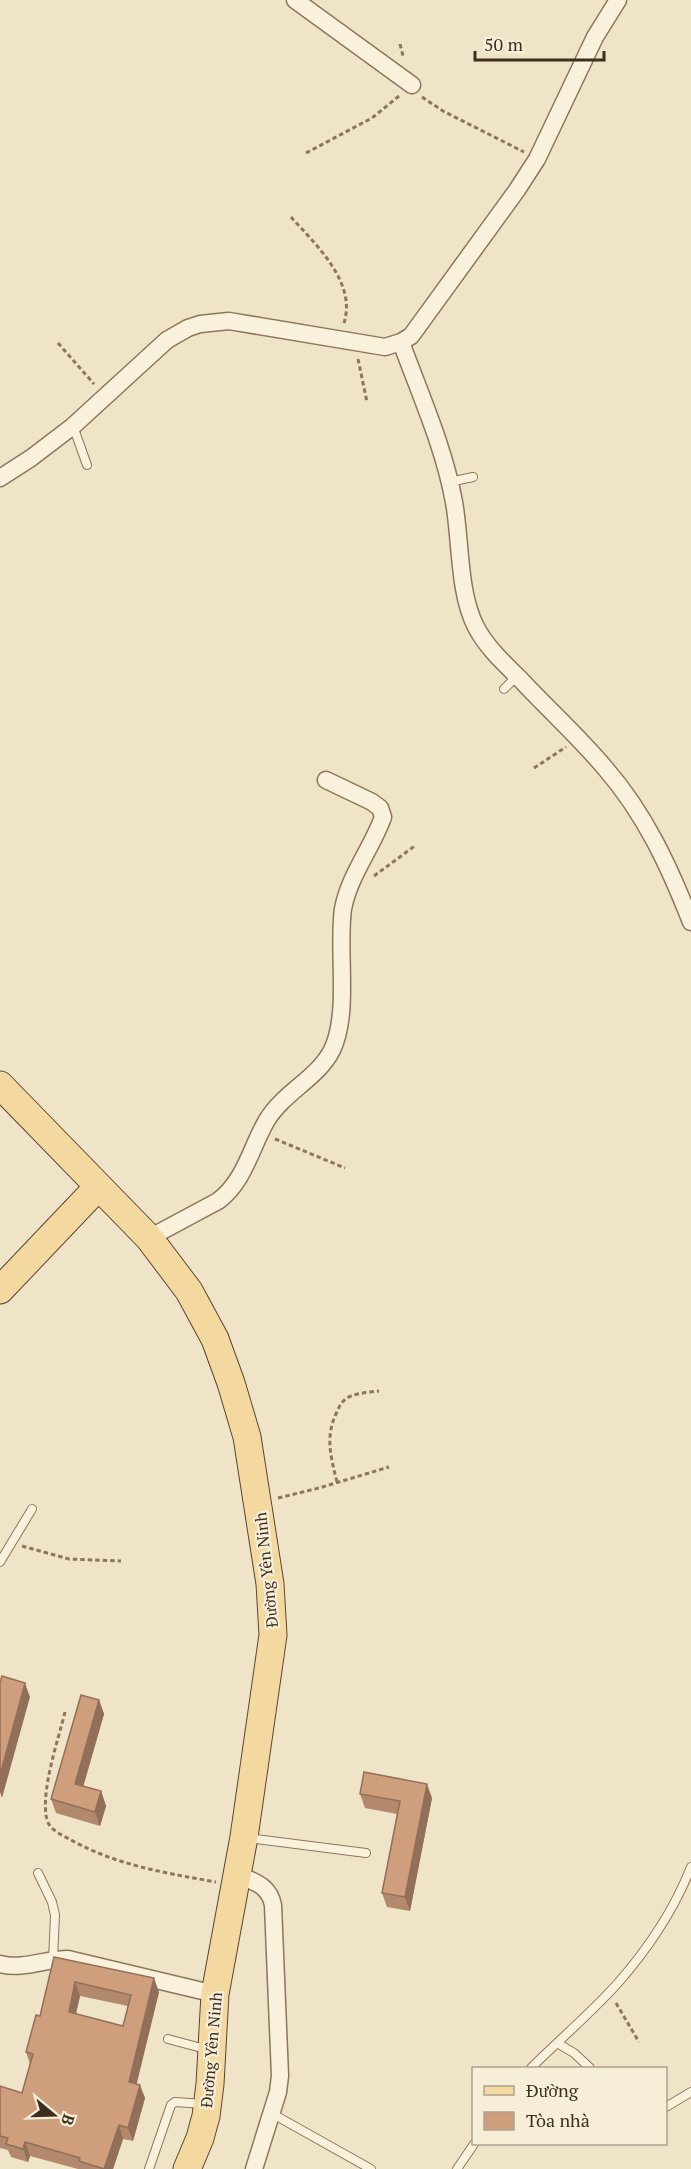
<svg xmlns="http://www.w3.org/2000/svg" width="691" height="2169" viewBox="0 0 691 2169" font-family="'PT Serif',serif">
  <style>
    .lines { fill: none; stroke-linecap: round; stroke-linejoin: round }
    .service-casing { stroke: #8d765c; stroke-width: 10 }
    .minor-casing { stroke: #8d765c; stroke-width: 19 }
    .primary-casing { stroke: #5b4430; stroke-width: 29 }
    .path { stroke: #8d765c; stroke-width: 3; stroke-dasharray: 4.5 3; stroke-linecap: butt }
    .service { stroke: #faf1dc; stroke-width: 8 }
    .minor { stroke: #faf1dc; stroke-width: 16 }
    .primary { stroke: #f3d9a0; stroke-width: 27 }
    .wall { fill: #b2896c; fill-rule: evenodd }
    .shaded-wall { fill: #916f58 }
    .building { fill: #cf9f7d; stroke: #916f58; stroke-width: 1.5; fill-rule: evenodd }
    .labels { text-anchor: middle; stroke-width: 4.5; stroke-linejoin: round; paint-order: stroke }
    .street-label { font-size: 16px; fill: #3d2e20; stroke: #f7eed8 }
  </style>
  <rect width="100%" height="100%" fill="#f0e4c8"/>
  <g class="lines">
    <g class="service-casing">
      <path id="service" d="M 73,426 L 87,465
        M 449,482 L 473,477
        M 504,689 L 517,676
        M 0,1562 L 32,1509
        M 248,1838 L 366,1853
        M 38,1873 L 52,1902 L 55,1915 L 53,1960
        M 168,2039 L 209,2050
        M 557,2043 L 574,2053 L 590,2068
        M 531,2068 C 559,2040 590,2014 617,1984 C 648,1949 674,1910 691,1867
        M 666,2107 L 691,2092
        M 271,2113 L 371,2169
        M 149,2169 L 171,2105 L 175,2102 L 204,2104
        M 457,2169 L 474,2144"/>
    </g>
    <g class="minor-casing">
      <path id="minor" d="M 295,0 L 412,85
        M 401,342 C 420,394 444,447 454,502 C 461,541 458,592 476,627 C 487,648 504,663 520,679 C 548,709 579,737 605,768 C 645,814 669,866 691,922
        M 0,478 L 31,458 L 73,426 L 167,340 L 188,328 L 200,324 L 229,321 L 385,347 L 401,342 L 411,336 L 517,190 L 537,159 L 595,37 L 618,0
        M 149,1238 L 218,1201 C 245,1181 251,1147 267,1120 C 284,1092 318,1078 332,1050 C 350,1013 337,950 343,909 C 349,876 372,848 383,817 L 380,808 L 372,802 L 326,780
        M 237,1874 C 254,1882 269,1885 273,1905 L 280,2076 L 278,2092 L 254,2169
        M 0,1964 C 24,1970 44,1959 68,1959 L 215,1994"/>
    </g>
    <g class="primary-casing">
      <path id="primary" d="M 0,1085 L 149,1238 L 189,1291 L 215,1339 L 231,1383 L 247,1437 L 270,1584 L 273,1635 L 244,1837 L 215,1994 L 210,2084 L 206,2116 L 200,2138 L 187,2169
        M 0,1290 L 98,1187"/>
    </g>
    <path class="path" d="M 400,44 L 403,56
      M 422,97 L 443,111 L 524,152
      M 306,153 L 372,118 L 399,96
      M 291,217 C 315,244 357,282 344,323
      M 58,343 L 94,384
      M 358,359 L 367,402
      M 534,768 L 566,747
      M 374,876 L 416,845
      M 275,1139 L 345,1168
      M 337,1482 C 331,1458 325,1437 336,1414 C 339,1406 343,1399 351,1396 C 359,1393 370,1392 379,1391
      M 278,1498 L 319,1488 L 389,1467
      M 22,1546 L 69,1559 L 121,1561
      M 65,1712 C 58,1741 40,1792 47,1820 C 50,1830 62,1835 71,1840 C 116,1865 165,1873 216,1882
      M 616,2003 L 639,2042"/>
    <use href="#service" class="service"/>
    <use href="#minor" class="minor"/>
    <use href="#primary" class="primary"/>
  </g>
  <path class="wall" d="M 99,1700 L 104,1714 L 83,1786 L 101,1791 L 106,1806 L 100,1826 L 56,1813 L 51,1799 Z
    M 360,1794 L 432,1798 L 410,1911 L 387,1907 L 382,1893 L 397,1814 L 365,1808 Z
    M 54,1957 L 159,1992 L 136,2084 L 145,2098 L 133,2141 L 123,2139 L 113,2169 L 78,2169 L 30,2156 L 28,2162 L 11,2157 L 8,2150 L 0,2148 L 0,2086 L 22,2093 L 30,2064 L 26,2052 L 40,2016 ZM 80,1996 L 128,2006 L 123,2026 L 76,2014 Z"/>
  <path class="shaded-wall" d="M 25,1683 L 30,1697 L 2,1798 L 0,1792 L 0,1775 Z
    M 99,1700 L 104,1714 L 80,1798 L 75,1784 Z
    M 427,1784 L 432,1798 L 410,1911 L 405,1897 Z
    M 101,1791 L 106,1806 L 100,1826 L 95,1812 Z
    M 154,1978 L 159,1992 L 134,2095 L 129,2082 Z
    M 75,1982 L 80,1996 L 73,2026 L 69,2012 Z
    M 140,2085 L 145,2098 L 133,2141 L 128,2128 Z
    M 119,2125 L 123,2139 L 113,2169 L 104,2169 Z
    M 25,2142 L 30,2156 L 28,2162 L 23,2149 Z"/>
  <path class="building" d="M 2,1676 L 25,1683 L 0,1775 L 0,1682 Z
    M 81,1695 L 99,1700 L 75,1784 L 101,1791 L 95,1812 L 51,1799 Z
    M 364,1772 L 427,1784 L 405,1897 L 382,1893 L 400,1801 L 360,1794 Z
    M 54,1957 L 154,1978 L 129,2082 L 140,2085 L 128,2128 L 119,2125 L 104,2169 L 79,2161 L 80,2158 L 25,2142 L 23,2149 L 6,2144 L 8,2138 L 0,2136 L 0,2086 L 22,2093 L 33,2054 L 26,2052 L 36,2015 L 40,2016 ZM 75,1982 L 131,1995 L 123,2026 L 69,2012 Z"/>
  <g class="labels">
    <g class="street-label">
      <text transform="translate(266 1570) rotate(-96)" y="6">Đường Yên Ninh</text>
      <text transform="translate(211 2050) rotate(-85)" y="6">Đường Yên Ninh</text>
    </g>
  </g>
  <rect x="472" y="2067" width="195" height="78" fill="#f7eed8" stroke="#ada18e" stroke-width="1.5"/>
  <rect x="484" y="2086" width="30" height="9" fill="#f3d9a0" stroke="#ada18e" stroke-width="1.5"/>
  <text x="526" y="2097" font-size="18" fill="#3d2e20">Đường</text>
  <rect x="484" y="2112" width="30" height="18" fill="#cf9f7d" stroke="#ada18e" stroke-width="1.5"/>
  <text x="526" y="2127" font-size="18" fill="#3d2e20">Tòa nhà</text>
  <g transform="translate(54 2115) rotate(109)" stroke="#f7eed8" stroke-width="4.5" paint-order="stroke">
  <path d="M0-4.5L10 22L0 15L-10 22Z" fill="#3d2e20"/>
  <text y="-9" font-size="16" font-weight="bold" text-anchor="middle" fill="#3d2e20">B</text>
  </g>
  <path d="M475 51v9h129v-9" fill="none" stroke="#3d2e20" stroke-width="3"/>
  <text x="484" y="51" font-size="18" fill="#3d2e20" stroke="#f7eed8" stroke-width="4.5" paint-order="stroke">50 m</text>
</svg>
